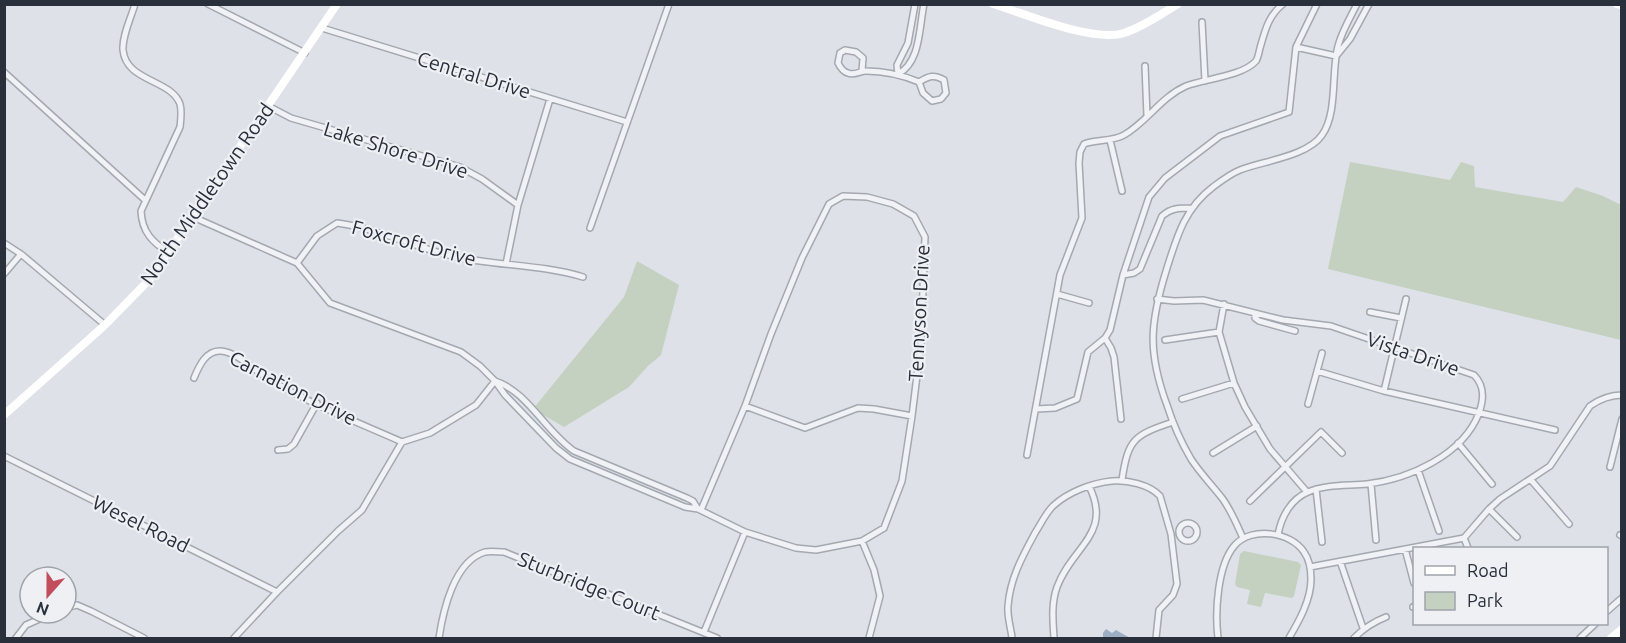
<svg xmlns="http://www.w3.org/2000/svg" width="1626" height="643" viewBox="0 0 1626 643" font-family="Ubuntu,sans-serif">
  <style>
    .green { fill: #c4d0c0 }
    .water { fill: #9cafc4 }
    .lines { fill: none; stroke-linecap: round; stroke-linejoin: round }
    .street-casing { stroke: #a4a8b0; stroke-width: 8 }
    .street { stroke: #f1f2f5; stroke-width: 5 }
    .secondary { stroke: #fff; stroke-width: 8 }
    .labels { text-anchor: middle; stroke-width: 4.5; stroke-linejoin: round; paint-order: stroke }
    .street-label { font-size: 20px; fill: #29303c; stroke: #eef0f4 }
  </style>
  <rect width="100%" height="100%" fill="#dee1e7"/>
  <path class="green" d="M 1350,162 L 1450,180 L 1461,162 L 1474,166 L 1475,187 L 1563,202 L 1576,187 L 1603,196 L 1621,205 L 1621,340 L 1328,269 Z
    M 637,261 L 679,285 L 661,355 L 648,366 L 629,387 L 564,427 L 533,409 L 624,297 Z
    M 1244,551 L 1298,562 L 1301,565 L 1294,596 L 1292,598 L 1265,593 L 1261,607 L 1247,604 L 1250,590 L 1237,587 L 1235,584 L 1240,554 Z"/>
  <path class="water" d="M 1106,629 L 1112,633 L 1116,630 L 1130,638 L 1103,638 L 1103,633 Z"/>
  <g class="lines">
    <g class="street-casing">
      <path id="street" d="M 135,4 C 131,18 122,36 123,50 C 126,82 171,79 180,104 C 182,111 181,119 180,127 L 141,211 C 142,232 152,242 169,253
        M 208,4 L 305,53
        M 915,4 L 908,43 L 897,65 L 898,74 C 921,62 919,27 924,4
        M 1202,22 L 1205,81
        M 322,28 L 627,122
        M 1296,47 L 1336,56
        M 1337,55 L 1350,39 L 1369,4
        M 1145,66 L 1147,116
        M 862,71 L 863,58 L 856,52 L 845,50 L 840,53 L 838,63 C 840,67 843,72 848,73 C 854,76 860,71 866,71 C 885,71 902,75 919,82 L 923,93 L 932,101 L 941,99 L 946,93 L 944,80 C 934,74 929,76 919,82
        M 4,72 L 145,200
        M 268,106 L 291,118 L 460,167 L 482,179 L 518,205
        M 1110,140 L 1122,191
        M 193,217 L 297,263 L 330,303 L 461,352 L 480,366 L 495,381 L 476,405 L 430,433 L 402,442 L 362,510 L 338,531 L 277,592 L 234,638
        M 590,228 L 669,4
        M 4,243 L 21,254 L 105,325
        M 297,263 L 317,236 L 337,223 C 377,228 413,247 452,256 C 495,266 540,264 583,277
        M 506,264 L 518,205 L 550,99
        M 4,274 L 21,254
        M 1123,275 L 1134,273 L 1140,269 L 1162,216 C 1171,208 1179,208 1192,208
        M 1057,294 L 1089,303
        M 1157,299 L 1174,301 L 1203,300 L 1283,320 L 1331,326 L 1474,375 C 1485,386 1484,399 1479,413 C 1463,455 1409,479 1367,484 C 1349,486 1326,484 1308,492 C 1291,499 1281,517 1278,535
        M 1224,304 L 1219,332 L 1234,383 L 1245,407 L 1270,449 L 1307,492
        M 1370,312 L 1401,318
        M 1255,313 L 1255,318 L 1259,321 L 1295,331
        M 1105,338 L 1111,348 L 1114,357 L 1121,419
        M 1165,340 L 1219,332
        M 1317,371 L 1384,391 L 1555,430
        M 194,378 C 199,366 206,350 221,351 C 235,352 250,366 261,374 C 304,402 355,421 402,442
        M 1384,391 L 1406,299
        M 1182,399 L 1234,383
        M 1308,404 L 1322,353
        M 745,406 L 805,428 L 858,408 L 874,409 L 912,416
        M 1036,409 L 1055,408 L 1077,399 L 1088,352 L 1105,338 L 1110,330 L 1123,275 L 1149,197 L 1165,178 L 1220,136 L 1289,112 L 1296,47 L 1317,4
        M 1458,443 L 1492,484
        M 278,450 L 288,449 L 294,444 L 317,403
        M 1213,453 L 1257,426
        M 1027,455 L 1060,275 L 1082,218 L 1079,163 L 1080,152 L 1084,144 C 1097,139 1111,142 1124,135 C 1147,122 1161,97 1186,86 C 1204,79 1243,76 1256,61 C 1258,58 1259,52 1260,48 C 1265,31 1268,16 1283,4
        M 4,456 L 277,592
        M 1610,467 L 1622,419
        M 1418,470 L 1439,531
        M 1122,480 C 1128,439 1134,435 1173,422
        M 1531,480 L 1569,524
        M 1371,484 L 1376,540
        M 1316,489 L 1322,542
        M 1250,501 L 1321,432 L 1342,453
        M 698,509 L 693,501 L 687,498 L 574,451 C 546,432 527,391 495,381 L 505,395 L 556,448 L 570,459 L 685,507 L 698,509 L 745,532 L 796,548 L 816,550 L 862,541 L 884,528 L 902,481 L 912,416 L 921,343 L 925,237 L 914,216 L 893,204 L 867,197 L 843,196 L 829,204 L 802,258 L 771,334 L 745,406 L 701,510
        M 1489,509 L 1517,537
        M1179 532a9 9 0 1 1 18 0a9 9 0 1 1-18 0Z
        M 1620,535 L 1622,536
        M 1243,538 C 1237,525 1231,510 1222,498 C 1212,485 1200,473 1191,459 C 1181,442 1173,424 1167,405 C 1147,351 1150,322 1167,268 C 1177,236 1185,208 1213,187 C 1221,181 1230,174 1240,170 C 1263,161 1308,156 1322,135 C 1338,113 1331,71 1338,46 C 1342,31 1350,18 1357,4
        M 1464,538 L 1468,548
        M 862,541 L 874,570 L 880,596 L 869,638
        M 1405,549 L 1414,583
        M 1340,561 L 1363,628
        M 1310,567 L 1464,538 L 1489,509 L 1500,499 L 1550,466 L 1590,406 C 1600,399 1609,395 1622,395
        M 1413,607 L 1414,607
        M 66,608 L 77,605 L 91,611 L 144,638
        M 1606,612 L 1622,598
        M 704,632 L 745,532
        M 16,638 L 26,625 L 53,613
        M 439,638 C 443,611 454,561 485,552 C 491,551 498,552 504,552 L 717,638
        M 1012,638 C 1011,628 1007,617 1008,606 C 1010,579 1022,557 1035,533 C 1041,524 1045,514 1053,506 C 1068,492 1092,483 1112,481 C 1127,480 1149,484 1160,496 L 1171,534 L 1177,584 L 1173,595 L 1159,610 L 1156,638
        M 1054,638 C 1053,621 1051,604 1057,587 C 1072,546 1113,534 1089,486
        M 1218,638 C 1215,613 1217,565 1235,545 C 1252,526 1291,532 1304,552 C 1309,559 1311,570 1311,579 C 1311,600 1299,621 1289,638
        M 1354,638 C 1364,628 1373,622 1386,617
        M 1580,638 L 1595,624"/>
    </g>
    <use href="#street" class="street"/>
    <path class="secondary" d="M 993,4 C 1026,14 1093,43 1124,33 C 1143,27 1161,14 1178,4
      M 1617,4 L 1622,5
      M 4,415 L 105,325 L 150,279 L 337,4
      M 1611,638 L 1622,629"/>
  </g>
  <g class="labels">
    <g class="street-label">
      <text transform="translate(474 75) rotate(17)" y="7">Central Drive</text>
      <text transform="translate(396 150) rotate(17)" y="7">Lake Shore Drive</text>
      <text transform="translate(207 194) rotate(-55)" y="7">North Middletown Road</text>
      <text transform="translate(414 243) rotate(15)" y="7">Foxcroft Drive</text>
      <text transform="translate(919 313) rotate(-87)" y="7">Tennyson Drive</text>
      <text transform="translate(1413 354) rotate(19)" y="7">Vista Drive</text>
      <text transform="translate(293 388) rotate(27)" y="7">Carnation Drive</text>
      <text transform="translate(141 524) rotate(26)" y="7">Wesel Road</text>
      <text transform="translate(589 586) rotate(22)" y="7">Sturbridge Court</text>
    </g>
  </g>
  <rect width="1626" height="643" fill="none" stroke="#29303c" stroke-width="12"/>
  <rect x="1413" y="547" width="195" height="78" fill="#eef0f4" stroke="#9fa3aa" stroke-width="1.5"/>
  <rect x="1425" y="566" width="30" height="9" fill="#ffffff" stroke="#9fa3aa" stroke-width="1.5"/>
  <text x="1467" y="577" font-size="18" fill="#29303c">Road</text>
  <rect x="1425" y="592" width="30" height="18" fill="#c4d0c0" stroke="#9fa3aa" stroke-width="1.5"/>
  <text x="1467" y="607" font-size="18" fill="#29303c">Park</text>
  <g transform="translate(48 595) rotate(201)"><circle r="28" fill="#eef0f4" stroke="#9fa3aa" stroke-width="1.5"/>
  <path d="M0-4.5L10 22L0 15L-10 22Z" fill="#c24d5d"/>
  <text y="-9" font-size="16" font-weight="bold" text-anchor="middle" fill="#29303c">N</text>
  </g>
</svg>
